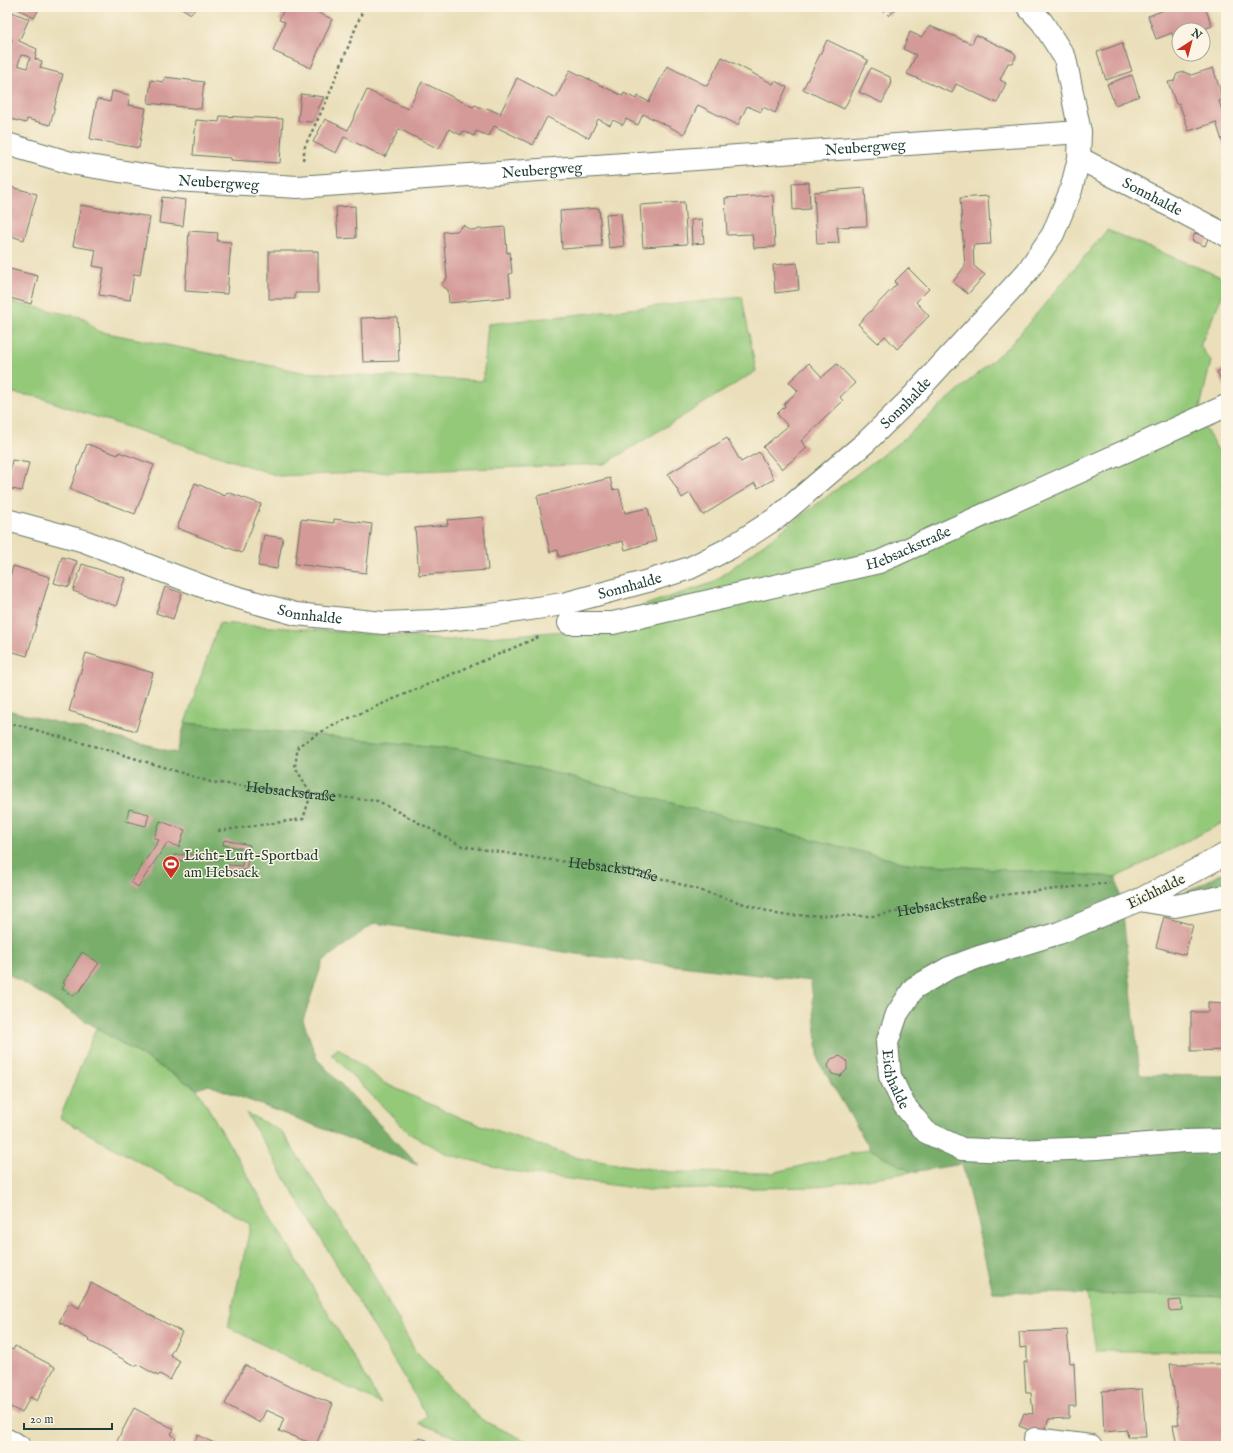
<svg xmlns="http://www.w3.org/2000/svg" width="1233" height="1453" viewBox="0 0 1233 1453" font-family="'IM FELL English',serif">
  <style>
    .green { fill: #95c97a; stroke: #5a8357 }
    .forest { fill: #78ad6a; stroke: #4c754f }
    .building { fill: #d49a98; fill-rule: evenodd }
    .lines { fill: none; stroke-linecap: round; stroke-linejoin: round }
    .minor-casing { stroke: #667663; stroke-width: 24 }
    .path { stroke: #667663; stroke-width: 2.5; stroke-dasharray: 3 3; stroke-linecap: butt }
    .minor { stroke: #fff; stroke-width: 22 }
    .labels { text-anchor: middle; stroke-width: 3; stroke-linejoin: round; paint-order: stroke }
    .street-label { font-size: 15px; fill: #1f3d34; stroke: #fcf5e5 }
    .poi-label { font-size: 15px; fill: #1f3d34; stroke: #fcf5e5; text-anchor: start }
  </style>
  <rect width="100%" height="100%" fill="#fcf5e5"/>
  <filter id="ink" filterUnits="userSpaceOnUse"><feTurbulence type="fractalNoise" baseFrequency=".025" numOctaves="2"/><feDisplacementMap in="SourceGraphic" scale="8" xChannelSelector="R" yChannelSelector="G"/><feConvolveMatrix kernelMatrix="1 2 1 2 8 2 1 2 1" color-interpolation-filters="sRGB"/></filter>
  <filter id="wash" filterUnits="userSpaceOnUse"><feTurbulence type="fractalNoise" baseFrequency=".012" numOctaves="4" result="noise"/><feDisplacementMap in="SourceGraphic" scale="16" xChannelSelector="R" yChannelSelector="G"/><feGaussianBlur stdDeviation="0.9" result="paint"/><feColorMatrix in="noise" values="0 0 0 0 0 0 0 0 0 0 0 0 0 0 0 0 0 1.4 0 .05"/><feComposite in="paint" operator="in"/></filter>
  <g filter="url(#wash)">
    <rect width="100%" height="100%" fill="#eadfba"/>
    <path class="green" d="M 1107,230 L 1226,279 L 1226,287 L 1200,346 L 1211,361 L 1198,416 L 1226,464 L 1226,821 L 1133,869 L 1116,877 L 905,863 L 460,749 L 185,723 L 219,623 L 448,640 L 566,631 L 712,583 L 902,440 L 1011,344 Z
      M 742,297 L 756,371 L 605,464 L 279,476 L 72,409 L 39,397 L 7,392 L 7,301 L 84,318 L 97,331 L 302,372 L 483,381 L 488,324 Z
      M 96,1028 L 197,1089 L 381,1404 L 228,1327 L 251,1224 L 60,1118 Z
      M 338,1048 L 384,1083 L 463,1119 L 578,1158 L 670,1172 L 772,1173 L 870,1149 L 912,1172 L 814,1187 L 648,1190 L 511,1171 L 447,1154 L 410,1134 L 331,1054 Z
      M 246,1113 L 281,1131 L 364,1257 L 415,1351 L 474,1413 L 484,1421 L 537,1446 L 478,1446 L 419,1423 L 427,1416 Z
      M 1087,1293 L 1226,1297 L 1226,1351 L 1096,1351 Z"/>
    <path class="forest" d="M 7,710 L 177,753 L 185,723 L 460,749 L 905,863 L 1116,877 L 1122,905 L 1140,1075 L 1226,1076 L 1226,1297 L 993,1292 L 962,1164 L 912,1172 L 870,1149 L 819,1062 L 811,981 L 576,954 L 374,923 L 323,961 L 303,1020 L 317,1059 L 418,1165 L 209,1085 L 197,1089 L 7,973 Z
      M 1226,871 L 1226,892 L 1189,900 L 1185,893 Z"/>
    <g id="blocks">
      <path class="building" d="M 15,7 L 40,7 L 34,18 Z
        M 180,7 L 197,7 L 191,14 Z
        M 285,7 L 306,7 L 332,19 L 311,68 L 273,51 L 285,22 L 279,20 Z
        M 880,7 L 897,7 L 889,16 Z
        M 1163,7 L 1205,7 L 1212,26 L 1202,30 L 1179,30 L 1179,39 L 1174,40 L 1172,33 L 1156,39 L 1148,16 L 1164,10 Z
        M 7,10 L 29,19 L 19,41 L 37,49 L 35,59 L 42,61 L 40,68 L 63,74 L 50,125 L 27,119 L 26,123 L 7,118 L 7,59 L 12,39 L 7,37 ZM 21,55 L 27,56 L 30,58 L 27,68 L 18,65 Z
        M 930,26 L 972,44 L 976,35 L 1013,52 L 1016,55 L 1015,59 L 1012,63 L 1008,63 L 1000,80 L 1006,83 L 997,103 L 956,84 L 952,93 L 907,74 L 916,55 L 903,49 L 910,32 L 921,37 Z
        M 827,40 L 868,60 L 844,109 L 803,89 Z
        M 1122,43 L 1132,71 L 1106,80 L 1097,52 Z
        M 722,57 L 773,84 L 775,81 L 787,87 L 775,113 L 763,107 L 761,112 L 747,106 L 738,125 L 698,105 L 684,134 L 643,114 L 638,125 L 626,119 L 623,125 L 613,120 L 610,125 L 598,119 L 589,138 L 547,117 L 533,145 L 494,126 L 489,136 L 476,131 L 474,136 L 463,131 L 461,135 L 449,129 L 439,149 L 399,129 L 385,157 L 344,137 L 336,153 L 313,142 L 325,119 L 348,130 L 367,90 L 408,109 L 422,82 L 473,107 L 475,105 L 486,110 L 487,108 L 500,114 L 517,78 L 556,98 L 570,70 L 623,96 L 624,93 L 636,99 L 638,96 L 649,102 L 667,66 L 707,86 Z
        M 871,68 L 890,77 L 891,85 L 882,103 L 859,92 Z
        M 1213,68 L 1223,99 L 1219,101 L 1225,120 L 1226,119 L 1226,146 L 1224,147 L 1216,122 L 1189,131 L 1179,103 L 1176,104 L 1168,82 L 1174,81 L 1177,74 L 1184,72 L 1191,75 Z
        M 1132,75 L 1139,96 L 1115,105 L 1107,84 Z
        M 165,77 L 204,82 L 201,109 L 148,103 L 151,80 L 164,82 Z
        M 112,91 L 130,95 L 128,105 L 146,108 L 139,148 L 90,139 L 97,99 L 110,102 Z
        M 301,94 L 324,97 L 312,122 L 298,121 Z
        M 220,116 L 283,119 L 280,163 L 231,160 L 231,158 L 193,155 L 196,120 L 219,122 Z
        M 809,182 L 810,209 L 793,210 L 792,183 Z
        M 7,186 L 37,194 L 24,240 L 7,235 Z
        M 865,188 L 867,226 L 837,227 L 839,243 L 817,244 L 814,192 Z
        M 773,195 L 775,247 L 754,248 L 752,234 L 727,235 L 725,198 Z
        M 988,196 L 991,244 L 973,245 L 974,266 L 985,275 L 968,294 L 953,282 L 965,266 L 960,198 Z
        M 162,197 L 186,200 L 183,226 L 159,223 Z
        M 684,202 L 687,244 L 643,247 L 640,205 Z
        M 81,205 L 150,217 L 140,275 L 134,274 L 130,300 L 99,295 L 104,268 L 93,266 L 96,250 L 73,246 Z
        M 355,206 L 356,238 L 338,239 L 336,207 Z
        M 599,208 L 602,246 L 562,249 L 560,211 Z
        M 621,213 L 624,246 L 609,248 L 606,214 Z
        M 702,219 L 704,243 L 692,244 L 691,220 Z
        M 463,225 L 470,230 L 505,227 L 507,253 L 510,252 L 512,273 L 509,274 L 511,297 L 449,303 L 448,290 L 441,285 L 447,278 L 443,232 L 457,231 Z
        M 189,231 L 218,233 L 217,241 L 231,242 L 227,294 L 185,291 Z
        M 1195,233 L 1208,238 L 1205,246 L 1192,241 Z
        M 269,251 L 318,251 L 318,293 L 295,293 L 295,299 L 269,299 Z
        M 797,263 L 799,290 L 775,293 L 773,265 Z
        M 908,268 L 929,289 L 916,302 L 929,316 L 897,349 L 885,336 L 878,343 L 858,324 L 897,284 L 894,282 Z
        M 10,269 L 38,276 L 31,304 L 7,297 L 7,278 Z
        M 397,317 L 399,361 L 363,362 L 361,318 Z
        M 809,363 L 822,377 L 837,364 L 855,383 L 840,397 L 843,401 L 801,441 L 807,448 L 782,469 L 763,447 L 788,426 L 777,414 L 785,406 L 784,404 L 798,391 L 789,382 Z
        M 1226,367 L 1226,389 L 1217,372 Z
        M 727,438 L 741,462 L 759,452 L 774,479 L 758,488 L 755,483 L 703,515 L 690,493 L 682,498 L 668,474 Z
        M 87,444 L 118,455 L 119,452 L 154,465 L 135,514 L 70,489 Z
        M 12,460 L 29,463 L 22,491 L 7,488 Z
        M 610,478 L 613,490 L 619,489 L 625,513 L 648,508 L 656,541 L 625,550 L 623,541 L 559,557 L 558,550 L 550,552 L 537,496 Z
        M 195,483 L 225,496 L 227,492 L 261,504 L 242,553 L 177,528 Z
        M 483,517 L 488,570 L 419,575 L 415,528 L 448,525 L 447,520 Z
        M 301,519 L 334,523 L 334,519 L 372,524 L 366,573 L 295,564 Z
        M 264,535 L 283,538 L 277,569 L 258,566 Z
        M 62,557 L 77,561 L 69,587 L 54,583 Z
        M 82,564 L 125,578 L 116,606 L 73,591 Z
        M 13,566 L 50,577 L 27,656 L 7,650 L 7,588 Z
        M 165,587 L 182,593 L 173,619 L 156,613 Z
        M 86,653 L 153,673 L 136,731 L 69,711 Z
        M 129,809 L 149,814 L 146,826 L 126,821 Z
        M 160,821 L 185,830 L 179,847 L 167,843 L 138,887 L 131,882 L 159,840 L 154,838 Z
        M 224,840 L 250,845 L 246,870 L 226,870 L 227,865 L 242,866 L 244,849 L 223,845 Z
        M 218,854 L 218,860 L 175,861 L 174,855 Z
        M 1164,917 L 1193,925 L 1185,955 L 1156,947 Z
        M 82,952 L 99,963 L 78,993 L 76,992 L 73,996 L 62,989 L 65,984 L 63,983 Z
        M 1208,1002 L 1226,1003 L 1226,1050 L 1191,1051 L 1191,1012 L 1208,1012 Z
        M 840,1056 L 847,1061 L 847,1070 L 840,1076 L 832,1074 L 828,1066 L 831,1059 Z
        M 91,1283 L 182,1332 L 170,1355 L 180,1361 L 170,1380 L 160,1374 L 158,1376 L 137,1364 L 136,1366 L 89,1341 L 90,1340 L 59,1322 L 69,1303 L 79,1308 Z
        M 1181,1300 L 1182,1310 L 1169,1311 L 1168,1301 Z
        M 1067,1330 L 1070,1363 L 1074,1363 L 1076,1406 L 1069,1406 L 1069,1418 L 1049,1419 L 1042,1435 L 1019,1426 L 1024,1413 L 1033,1414 L 1031,1393 L 1026,1393 L 1024,1362 L 1027,1362 L 1027,1347 L 1020,1348 L 1019,1332 Z
        M 15,1346 L 55,1367 L 37,1401 L 30,1397 L 22,1413 L 7,1405 L 7,1349 L 8,1348 L 13,1350 Z
        M 1170,1364 L 1226,1364 L 1226,1446 L 1177,1446 L 1173,1425 L 1179,1424 Z
        M 245,1365 L 288,1386 L 333,1404 L 316,1445 L 279,1431 L 284,1418 L 266,1410 L 260,1423 L 225,1404 Z
        M 1142,1389 L 1146,1437 L 1128,1437 L 1127,1430 L 1104,1432 L 1102,1391 Z
        M 134,1408 L 174,1429 L 171,1434 L 176,1438 L 171,1446 L 122,1446 L 116,1443 Z
        M 198,1435 L 220,1446 L 193,1446 Z
        M 419,1438 L 427,1440 L 431,1446 L 410,1446 L 412,1442 Z"/>
    </g>
  </g>
  <g filter="url(#ink)">
    <use href="#blocks" fill-opacity="0" stroke="#667663" stroke-width="1"/>
    <g class="lines">
      <g class="minor-casing">
        <g id="minor">
          <path id="s2" d="M 7,144 L 71,163 L 174,180 L 298,187 L 1080,132"/>
          <path id="s3" d="M 1079,158 L 1226,235"/>
          <path id="s4" d="M 7,520 L 84,541 L 215,591 L 296,614 L 383,623 L 434,621 L 484,616 L 563,604 L 648,581 L 690,568 L 730,548 L 778,517 L 866,442 L 911,398 L 1027,272 L 1053,234 L 1071,190 L 1079,158 L 1080,132 L 1065,58 L 1042,22 L 1028,7"/>
          <path id="s5" d="M 569,623 L 613,623 L 879,562 L 1226,406"/>
          <path id="s6" d="M 1226,854 L 1139,900 L 1059,933 L 979,957 L 949,968 L 914,988 L 897,1014 L 887,1043 L 890,1076 L 904,1105 L 926,1132 L 962,1149 L 1009,1151 L 1098,1148 L 1184,1141 L 1226,1140"/>
          <path d="M 1139,900 L 1175,906 L 1226,896"/>
          <path d="M 1035,1439 L 1091,1446"/>
          <path d="M 7,1440 L 19,1446"/>
        </g>
      </g>
      <g class="path">
        <path d="M 303,160 L 305,146 L 327,100 L 364,7"/>
        <path id="s1" d="M 7,722 L 111,751 L 211,782 L 311,794 L 378,801 L 462,846 L 543,859 L 634,870 L 780,915 L 874,916 L 966,899 L 1110,883"/>
        <path d="M 218,831 L 303,819 L 311,794 L 295,767 L 298,746 L 333,725 L 541,636"/>
      </g>
      <use href="#minor" class="minor"/>
    </g>
  </g>
  <defs>
    <g id="stadium-pin" transform="scale(0.9)"><path d="M0 17L-7.5 6A9.5 9.5 0 1 1 7.5 6Z" fill="#c8321e" stroke="#fcf5e5"/><path d="M0-5a6.5 5 0 1 0 0 10a6.5 5 0 1 0 0-10ZM-3.5-1.8h7v3.6h-7Z" fill="#fff"/></g>
  </defs>
  <g fill-rule="evenodd">
    <use href="#stadium-pin" x="171" y="864"/>
  </g>
  <g class="labels">
    <g class="street-label">
      <text dy="5" stroke="none"><textPath href="#s2" startOffset="864">Neubergweg</textPath></text>
      <text dy="5" stroke="none"><textPath href="#s2" startOffset="540">Neubergweg</textPath></text>
      <text dy="5" stroke="none"><textPath href="#s2" startOffset="216">Neubergweg</textPath></text>
      <text dy="5" stroke="none"><textPath href="#s3" startOffset="83">Sonnhalde</textPath></text>
      <text dy="5" stroke="none"><textPath href="#s4" startOffset="978">Sonnhalde</textPath></text>
      <text dy="5" stroke="none"><textPath href="#s5" startOffset="349">Hebsackstraße</textPath></text>
      <text dy="5" stroke="none"><textPath href="#s4" startOffset="642">Sonnhalde</textPath></text>
      <text dy="5" stroke="none"><textPath href="#s4" startOffset="318">Sonnhalde</textPath></text>
      <text dy="5" stroke="none"><textPath href="#s1" startOffset="293">Hebsackstraße</textPath></text>
      <text dy="5" stroke="none"><textPath href="#s1" startOffset="629">Hebsackstraße</textPath></text>
      <text transform="translate(1156 891) rotate(-26)" y="5">Eichhalde</text>
      <text dy="5" stroke="none"><textPath href="#s1" startOffset="965">Hebsackstraße</textPath></text>
      <text dy="5" stroke="none"><textPath href="#s6" startOffset="440">Eichhalde</textPath></text>
    </g>
    <g class="poi-label">
      <text x="184" y="860">Licht-Luft-Sportbad<tspan x="184" dy="17">am Hebsack</tspan></text>
    </g>
  </g>
  <rect width="1233" height="1453" fill="none" stroke="#fcf5e5" stroke-width="24"/>
  <g transform="translate(1191 42) rotate(36)"><circle r="19" fill="#fcf5e5" stroke="#a4ab9e"/>
  <path d="M0-3L7 15L0 10L-7 15Z" fill="#c8321e"/>
  <text y="-6" font-size="11" font-weight="bold" text-anchor="middle" fill="#1f3d34">N</text>
  </g>
  <path d="M24 1423v6h88v-6" fill="none" stroke="#1f3d34" stroke-width="2"/>
  <text x="30" y="1423" font-size="12" fill="#1f3d34" stroke="#fcf5e5" stroke-width="3" paint-order="stroke">20 m</text>
</svg>
